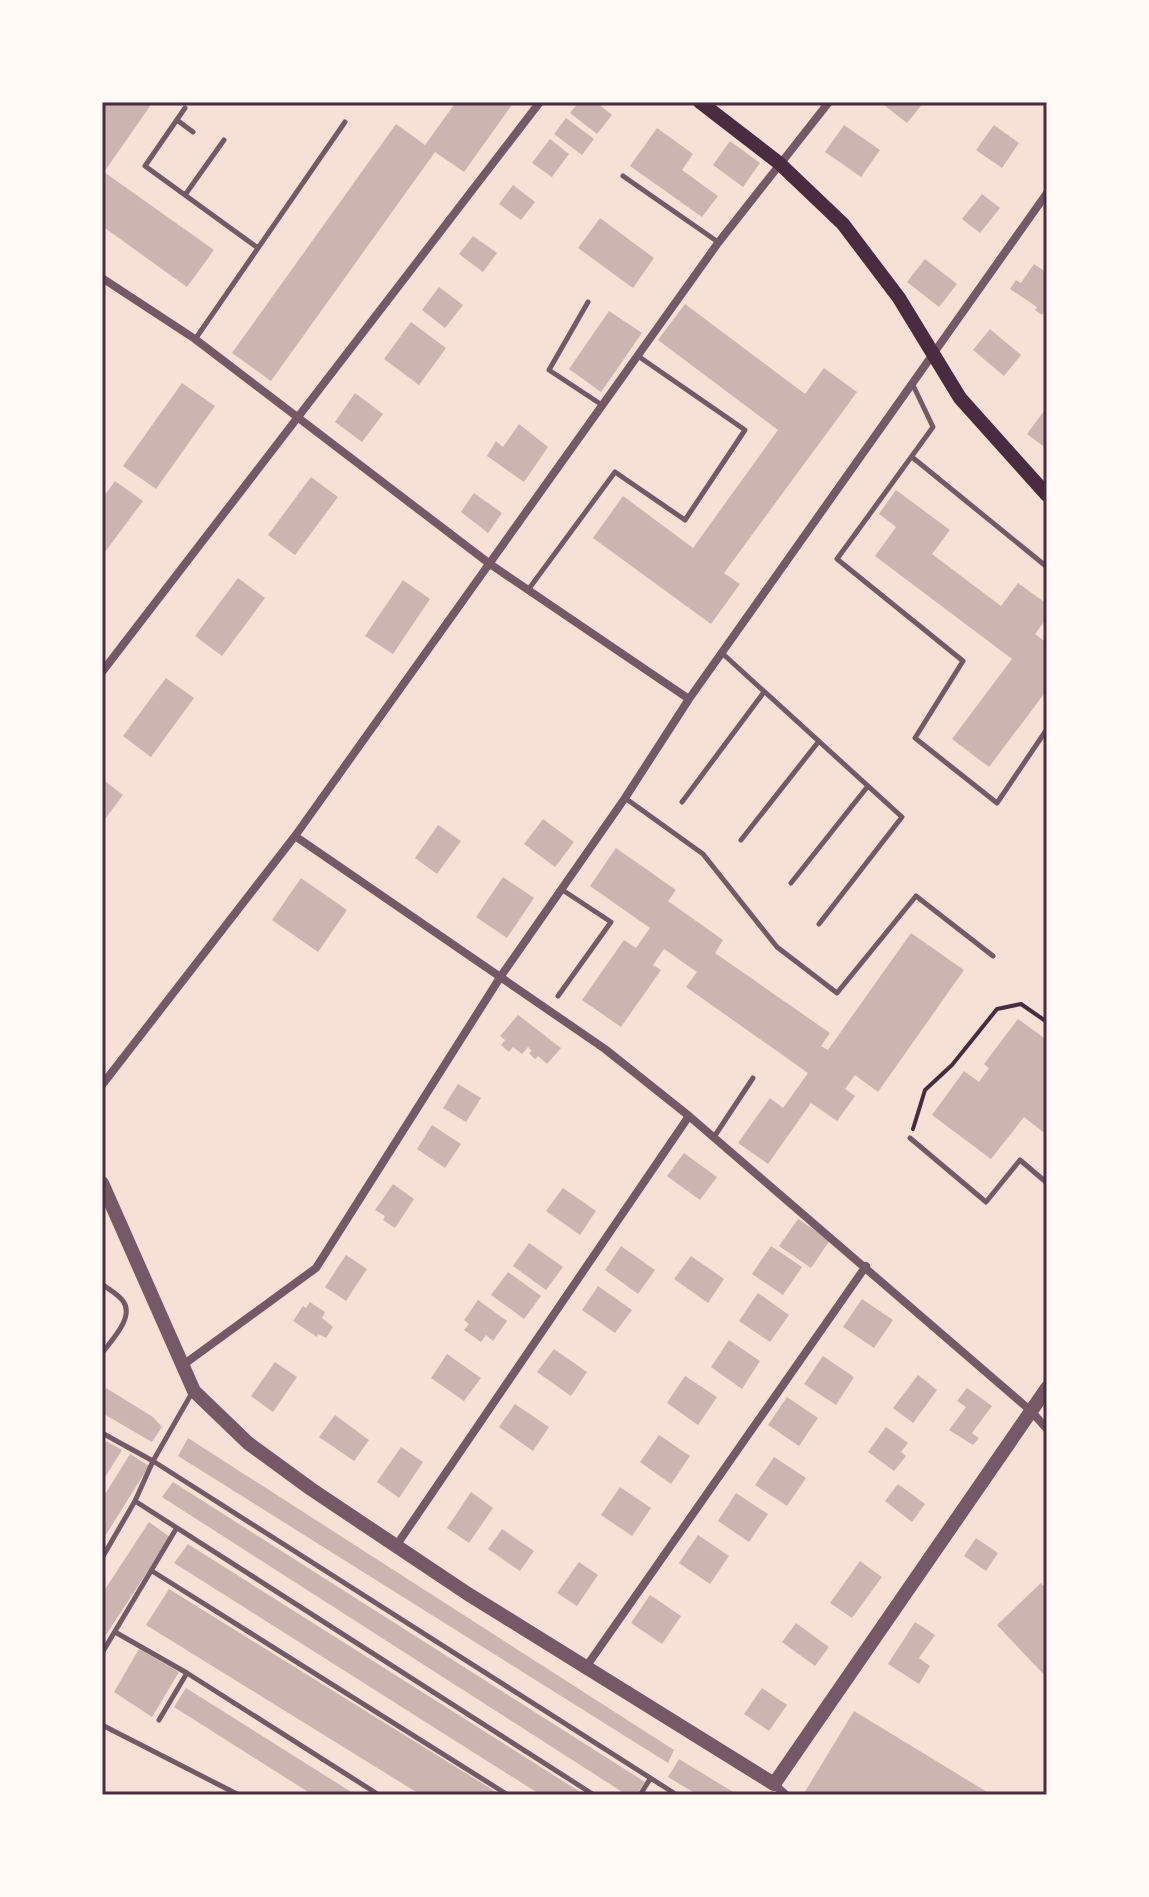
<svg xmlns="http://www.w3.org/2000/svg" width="1149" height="1897" viewBox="0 0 1149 1897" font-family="'PT Serif',serif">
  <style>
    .building { fill: #ccb4b1 }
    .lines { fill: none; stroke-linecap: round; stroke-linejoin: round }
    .path { stroke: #4a2c40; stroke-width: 4 }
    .service { stroke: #755966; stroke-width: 5 }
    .minor { stroke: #755966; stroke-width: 8 }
    .tertiary { stroke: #755966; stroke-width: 14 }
    .secondary { stroke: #4a2c40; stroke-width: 14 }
    .neatline { fill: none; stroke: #4a2c40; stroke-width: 3 }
  </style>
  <rect width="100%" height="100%" fill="#f7e1d7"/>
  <path class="building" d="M 102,102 L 153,102 L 104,172 L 214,250 L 187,287 L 102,226 Z
    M 456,102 L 514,102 L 464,172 L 435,152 L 271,381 L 232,353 L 396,124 L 425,145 Z
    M 579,102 L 596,102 L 612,115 L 597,134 L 570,113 Z
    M 880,102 L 924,102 L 907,123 Z
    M 566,118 L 594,139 L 582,155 L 554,134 Z
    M 844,125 L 880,150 L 861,177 L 825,152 Z
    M 994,125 L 1019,143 L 1002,168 L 976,150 Z
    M 657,128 L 693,154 L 682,170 L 718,196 L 702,217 L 630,166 Z
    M 550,139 L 569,154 L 552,177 L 532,163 Z
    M 730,141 L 760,163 L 743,187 L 713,165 Z
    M 513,185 L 535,202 L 521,220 L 499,204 Z
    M 982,194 L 1000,208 L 980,233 L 962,219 Z
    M 600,218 L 654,258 L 633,288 L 578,248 Z
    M 473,236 L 497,253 L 483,272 L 459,254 Z
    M 925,259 L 957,284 L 939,307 L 907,282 Z
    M 1034,264 L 1047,273 L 1047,307 L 1042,315 L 1035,310 L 1037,307 L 1010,289 L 1016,280 L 1021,283 Z
    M 439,287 L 463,305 L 445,328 L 422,310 Z
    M 685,304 L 805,394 L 824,368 L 857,392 L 724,573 L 740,584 L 711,624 L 593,538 L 623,496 L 693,548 L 778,430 L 658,340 Z
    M 609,311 L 642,333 L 601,392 L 569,369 Z
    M 411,322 L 446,348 L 419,385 L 384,359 Z
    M 990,329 L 1021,355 L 1004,376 L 973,350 Z
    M 182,383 L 215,406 L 156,489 L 123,466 Z
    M 355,393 L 383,414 L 362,442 L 335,422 Z
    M 1047,407 L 1047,449 L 1027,434 Z
    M 519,424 L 548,447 L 524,482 L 487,456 L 496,441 L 503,447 Z
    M 311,477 L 338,497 L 295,555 L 268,535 Z
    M 115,481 L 143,501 L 102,556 L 102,499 Z
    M 896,490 L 950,530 L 932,554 L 1001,606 L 1018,583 L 1047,604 L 1047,618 L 1035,634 L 1047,643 L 1047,690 L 989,767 L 952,739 L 1012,659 L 875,556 L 896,527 L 879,514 Z
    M 474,493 L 502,513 L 488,533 L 461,512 Z
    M 238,578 L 265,598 L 222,656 L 195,636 Z
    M 403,580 L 430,599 L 393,654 L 365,636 Z
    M 166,678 L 194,698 L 151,757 L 123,736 Z
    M 102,779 L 123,795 L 102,823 Z
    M 543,819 L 574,842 L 555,867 L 524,844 Z
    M 438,825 L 461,841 L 437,874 L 415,858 Z
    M 616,848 L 676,890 L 668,901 L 723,940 L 715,953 L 830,1033 L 821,1046 L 828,1050 L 911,933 L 964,970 L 878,1092 L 855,1075 L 845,1089 L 855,1096 L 837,1121 L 811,1103 L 768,1164 L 738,1143 L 770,1098 L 783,1108 L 808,1073 L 686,987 L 697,972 L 664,949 L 653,965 L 661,970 L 621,1027 L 582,1000 L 624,940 L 636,948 L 650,928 L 590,886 Z
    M 503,877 L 534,898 L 507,938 L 476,917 Z
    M 301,878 L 347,910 L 318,952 L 272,920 Z
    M 518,1015 L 561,1048 L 547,1064 L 538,1056 L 535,1059 L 529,1053 L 532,1051 L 528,1047 L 522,1054 L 513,1047 L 509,1052 L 501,1045 L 505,1040 L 500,1036 Z
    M 1018,1019 L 1047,1040 L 1047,1135 L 1024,1117 L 991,1159 L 932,1115 L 964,1071 L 979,1082 L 989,1068 L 984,1064 Z
    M 458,1084 L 481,1098 L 466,1122 L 443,1108 Z
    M 432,1125 L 461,1144 L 445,1168 L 417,1149 Z
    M 684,1153 L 717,1177 L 700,1200 L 667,1176 Z
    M 393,1184 L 414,1199 L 395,1228 L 383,1220 L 385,1216 L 375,1210 Z
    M 563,1188 L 596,1211 L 580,1235 L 546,1211 Z
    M 798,1219 L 830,1240 L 811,1268 L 779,1246 Z
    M 529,1243 L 563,1267 L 546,1290 L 513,1266 Z
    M 621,1246 L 655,1270 L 638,1294 L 605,1270 Z
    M 771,1246 L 802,1267 L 783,1295 L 752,1274 Z
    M 346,1255 L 367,1269 L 346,1301 L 325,1287 Z
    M 691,1256 L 724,1279 L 708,1303 L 674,1279 Z
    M 508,1272 L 541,1296 L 524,1319 L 491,1295 Z
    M 598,1286 L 632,1310 L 615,1333 L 582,1310 Z
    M 758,1293 L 789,1315 L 770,1342 L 739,1321 Z
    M 862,1299 L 893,1320 L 874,1348 L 843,1327 Z
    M 478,1300 L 507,1321 L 493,1341 L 486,1335 L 481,1342 L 464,1330 L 469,1324 L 464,1320 Z
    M 310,1302 L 325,1312 L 322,1318 L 333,1327 L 326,1338 L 318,1334 L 317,1337 L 293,1321 L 303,1306 L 306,1308 Z
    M 729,1340 L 760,1361 L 742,1389 L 711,1367 Z
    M 554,1349 L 587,1372 L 571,1396 L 537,1372 Z
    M 447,1354 L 481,1378 L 464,1401 L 431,1378 Z
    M 823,1356 L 854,1377 L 836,1405 L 804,1384 Z
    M 275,1362 L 297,1377 L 273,1412 L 251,1396 Z
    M 918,1375 L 937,1390 L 913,1423 L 893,1408 Z
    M 685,1376 L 717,1397 L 698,1425 L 667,1403 Z
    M 106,1388 L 153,1417 L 162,1427 L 152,1442 L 102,1413 L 102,1394 Z
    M 967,1388 L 992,1406 L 972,1433 L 979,1438 L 973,1445 L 949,1430 L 966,1407 L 957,1401 Z
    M 787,1397 L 818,1418 L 799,1446 L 768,1425 Z
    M 515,1404 L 549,1427 L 533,1451 L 499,1427 Z
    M 335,1415 L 369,1440 L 354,1461 L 319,1437 Z
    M 886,1427 L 908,1443 L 901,1452 L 906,1456 L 894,1471 L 868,1452 Z
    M 659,1435 L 690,1456 L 671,1484 L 640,1462 Z
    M 188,1438 L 674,1750 L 668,1763 L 178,1456 Z
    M 102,1439 L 122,1450 L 102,1482 Z
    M 401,1447 L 423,1462 L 399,1498 L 377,1482 Z
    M 130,1454 L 149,1466 L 102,1541 L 102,1499 Z
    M 774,1457 L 806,1478 L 787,1506 L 755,1485 Z
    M 173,1482 L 645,1782 L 636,1795 L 627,1795 L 162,1497 Z
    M 898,1484 L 925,1504 L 912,1522 L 885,1501 Z
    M 620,1487 L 651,1508 L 632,1536 L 601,1515 Z
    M 471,1492 L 493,1508 L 469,1543 L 447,1528 Z
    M 736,1493 L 768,1514 L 749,1542 L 718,1521 Z
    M 149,1522 L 170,1537 L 102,1641 L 102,1594 Z
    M 502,1529 L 534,1551 L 520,1571 L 488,1549 Z
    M 698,1535 L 729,1556 L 710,1584 L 679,1563 Z
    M 976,1538 L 998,1553 L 986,1571 L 964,1556 Z
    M 188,1544 L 585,1795 L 541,1795 L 174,1563 Z
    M 860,1561 L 882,1577 L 852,1618 L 830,1603 Z
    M 579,1562 L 598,1575 L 577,1606 L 557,1593 Z
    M 1041,1583 L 1047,1590 L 1047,1678 L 997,1625 Z
    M 169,1589 L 501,1795 L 421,1795 L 146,1625 Z
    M 650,1595 L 681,1616 L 662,1644 L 631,1623 Z
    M 915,1622 L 935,1635 L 919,1658 L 930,1666 L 919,1684 L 888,1664 Z
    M 796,1623 L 829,1647 L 815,1666 L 782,1642 Z
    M 139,1649 L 179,1672 L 152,1717 L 114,1692 Z
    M 186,1688 L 356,1795 L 313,1795 L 174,1707 Z
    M 762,1688 L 787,1705 L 769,1731 L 744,1714 Z
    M 854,1711 L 992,1795 L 803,1795 Z
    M 679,1759 L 738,1795 L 698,1795 L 668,1777 Z"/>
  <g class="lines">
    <path class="path" d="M 913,1129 L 925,1090 L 952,1065 L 997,1009 L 1021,1004 L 1047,1022"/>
    <path class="service" d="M 185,108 L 145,166 L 258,248
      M 177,120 L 193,132
      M 623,176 L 718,242
      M 185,195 L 224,140
      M 588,302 L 549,370 L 602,405
      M 196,338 L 345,122
      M 912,383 L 933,427 L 837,559 L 963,661 L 915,738 L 997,803 L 1047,729
      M 912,457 L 1047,567
      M 528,590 L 615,472 L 685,520 L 745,430 L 638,356
      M 722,653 L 902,817 L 819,924
      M 625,798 L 703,854 L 777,947 L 837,993 L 916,896 L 993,956
      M 682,802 L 764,692
      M 741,840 L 819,741
      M 791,883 L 868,786
      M 558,996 L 611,922 L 561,889
      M 714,1137 L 753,1078
      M 910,1138 L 986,1202 L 1020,1160 L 1047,1183
      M 102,1284 C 108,1289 118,1294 123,1301 C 135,1317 111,1341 102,1353
      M 193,1391 L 153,1461 L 135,1501 L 594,1795
      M 102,1433 L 153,1461 L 677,1795
      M 102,1558 L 135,1501
      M 152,1571 L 508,1795
      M 115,1632 L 187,1673 L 379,1795
      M 102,1653 L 176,1529
      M 159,1720 L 187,1673
      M 102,1725 L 239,1795
      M 640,1795 L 650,1779"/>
    <path class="minor" d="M 102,278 L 195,339 L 490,564 L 689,699
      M 102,672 L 540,102
      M 295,836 L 605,1049 L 689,1116 L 1031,1411 L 1047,1429
      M 102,1085 L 295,836 L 718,243 L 829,102
      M 183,1365 L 316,1268 L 501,976 L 625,798 L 689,699 L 1047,193
      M 396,1546 L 689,1116
      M 586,1667 L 866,1266
      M 774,1784 L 786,1795"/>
    <path class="tertiary" d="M 102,1183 L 194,1391 L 248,1443 L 311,1489 L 468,1594 L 774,1784 L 1047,1388"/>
    <path class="secondary" d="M 700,102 L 779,163 L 843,224 L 899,298 L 960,398 L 1047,495"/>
  </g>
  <rect width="1149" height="1897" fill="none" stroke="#fffaf5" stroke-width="208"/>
  <rect x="104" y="104" width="941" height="1689" class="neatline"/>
</svg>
